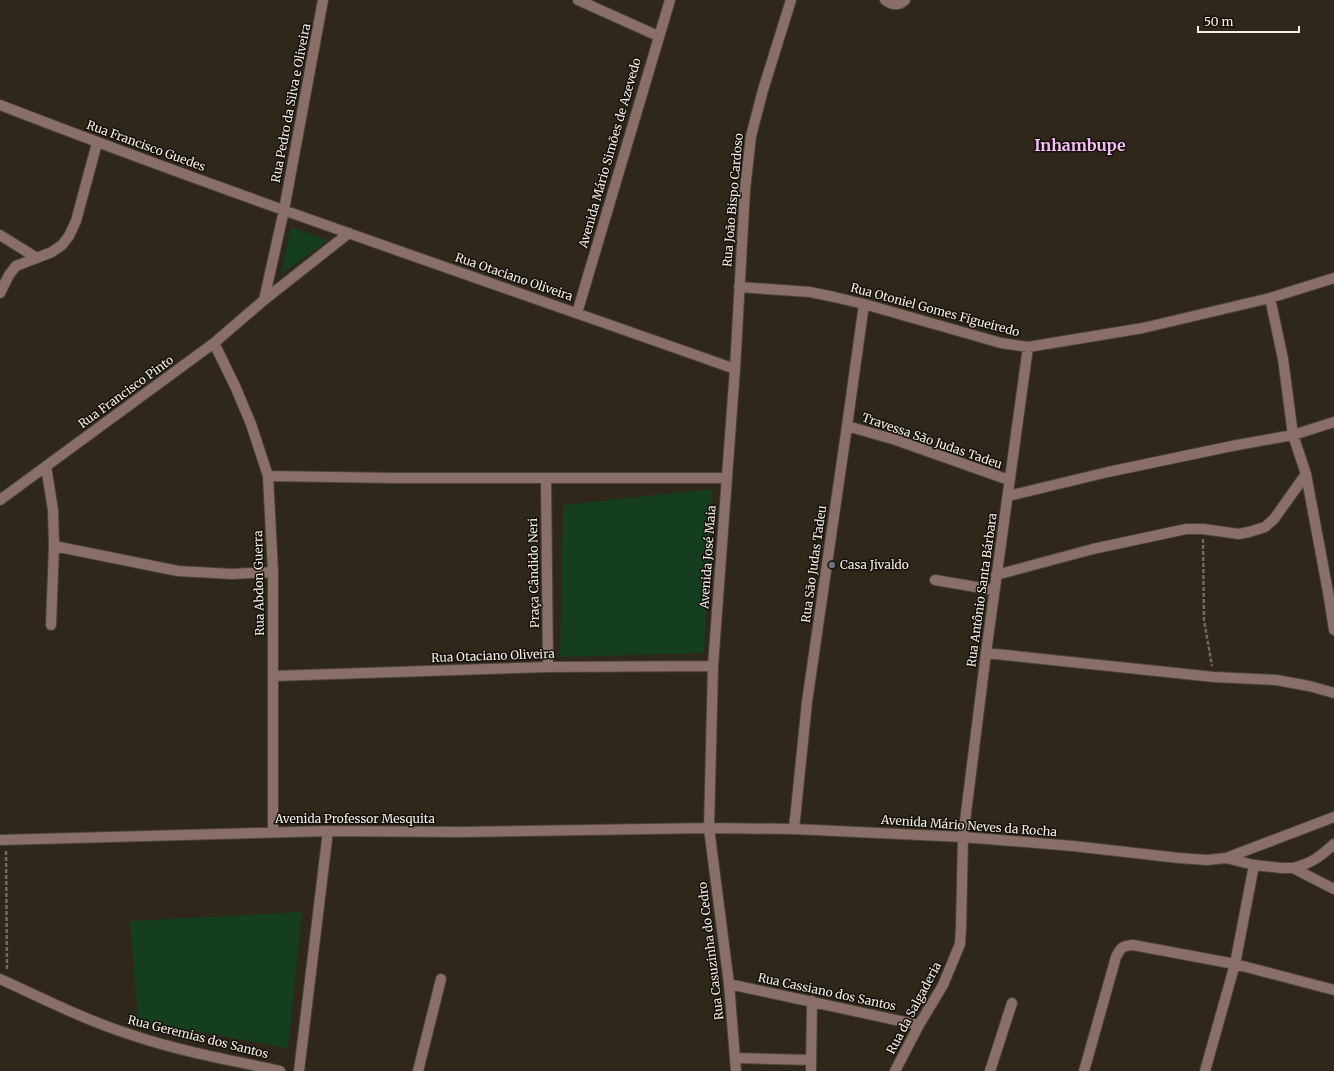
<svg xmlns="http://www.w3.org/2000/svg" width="1334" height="1071" viewBox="0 0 1334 1071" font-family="Merriweather,serif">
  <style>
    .green { fill: #143e1e }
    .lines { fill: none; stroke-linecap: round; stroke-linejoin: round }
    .minor-casing { stroke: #4a4336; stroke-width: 12 }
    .path { stroke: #716a5e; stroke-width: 2.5; stroke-dasharray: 4 2; stroke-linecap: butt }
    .minor { stroke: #896f68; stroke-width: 10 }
    .worship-dot { fill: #6b7280; stroke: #14100b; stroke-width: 1.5 }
    .labels { text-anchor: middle; stroke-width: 3; stroke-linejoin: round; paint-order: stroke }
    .street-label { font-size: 12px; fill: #f3ede5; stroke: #14100b }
    .poi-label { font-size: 12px; fill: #f3ede5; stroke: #14100b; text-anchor: start }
    .district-label { font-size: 16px; font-weight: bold; fill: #f8bef7; stroke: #14100b }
  </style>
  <rect width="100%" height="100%" fill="#2f271a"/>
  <path class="green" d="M 291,227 L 328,240 L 281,274 Z
    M 712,489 L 704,653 L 560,657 L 563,505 Z
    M 302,912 L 288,1048 L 138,1021 L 130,921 Z"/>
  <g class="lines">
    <g class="minor-casing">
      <path id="minor" d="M 578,0 L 658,36
        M 885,0 C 892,5 899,6 905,0
        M 0,105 C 243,199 490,282 735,369
        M 0,235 L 37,258
        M 739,287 L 810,292 L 834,297 L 864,304 L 1001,343 L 1028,347 L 1143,328 L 1270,298 L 1334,278
        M 0,293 L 9,275 L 16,266 L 52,252 L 62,245 L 69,236 L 76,221 L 97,143
        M 1270,298 L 1283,359 L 1293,435 L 1306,474 L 1328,592 L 1334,630
        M 264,300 L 284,210 L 323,0
        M 577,313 L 670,0
        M 214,343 L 235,386 L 251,424 L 268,476 L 273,572 L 273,832
        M 847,426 L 896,440 L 1009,480
        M 46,466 L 53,510 L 54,546 L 51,625
        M 268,476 L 395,478 L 726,478
        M 546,479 L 548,667
        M 1008,496 L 1108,472 L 1232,446 L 1293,435 L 1334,422
        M 0,500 L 214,343 L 264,300 L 349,233
        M 54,546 L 178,571 L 232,574 L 273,572
        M 996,575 L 1093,549 L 1186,529 L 1203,529 L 1239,534 L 1249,532 L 1265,527 L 1274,519 L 1306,474
        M 935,580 L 994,590
        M 986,653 L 1214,677 L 1276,680 L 1309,686 L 1334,693
        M 273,676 L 548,667 L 713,666
        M 794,829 L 807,702 L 847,426 L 864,304
        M 0,840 L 328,831 L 461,832 L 709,828 L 794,829 L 963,837 L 1073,846 L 1179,858 L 1207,860 L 1226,858 L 1334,817
        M 1226,858 L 1254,865 L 1281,868 L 1293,868 L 1334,889
        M 1293,868 C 1312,863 1320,857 1334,844
        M 0,979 C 42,998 85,1020 129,1034 C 178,1051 230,1060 280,1071
        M 729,984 L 919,1025
        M 735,1058 L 811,1060
        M 299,1071 L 328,831
        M 418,1071 L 441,979
        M 736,1071 L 729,984 L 709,828 L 713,666 L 735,369 L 745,190 L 751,136 L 763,90 L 791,0
        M 811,1071 L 812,1001
        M 895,1071 L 919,1025 L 943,985 L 960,944 L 961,928 L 963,837 L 986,653 L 1028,347
        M 990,1071 L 1012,1003
        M 1084,1071 L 1116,957 C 1121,947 1122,946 1133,945 L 1235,964 L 1334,990
        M 1205,1071 L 1235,964 L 1254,865"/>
    </g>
    <path class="path" d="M 1203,539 L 1204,620 L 1212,666
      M 6,851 L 7,969"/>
    <use href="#minor" class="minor"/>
  </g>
  <circle class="worship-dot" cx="832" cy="565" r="4"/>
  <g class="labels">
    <g class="street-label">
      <text transform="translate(291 103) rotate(-79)" y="4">Rua Pedro da Silva e Oliveira</text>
      <text transform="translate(146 146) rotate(20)" y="4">Rua Francisco Guedes</text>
      <text transform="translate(610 153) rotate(-74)" y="4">Avenida Mário Simões de Azevedo</text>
      <text transform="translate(733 200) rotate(-85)" y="4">Rua João Bispo Cardoso</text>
      <text transform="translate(514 277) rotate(19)" y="4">Rua Otaciano Oliveira</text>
      <text transform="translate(935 310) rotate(15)" y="4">Rua Otoniel Gomes Figueiredo</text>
      <text transform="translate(126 392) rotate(-36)" y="4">Rua Francisco Pinto</text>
      <text transform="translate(932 441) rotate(19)" y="4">Travessa São Judas Tadeu</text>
      <text transform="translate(708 557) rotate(-86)" y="4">Avenida José Maia</text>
      <text transform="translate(814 564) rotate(-82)" y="4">Rua São Judas Tadeu</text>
      <text transform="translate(534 573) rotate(-91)" y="4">Praça Cândido Neri</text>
      <text transform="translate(259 583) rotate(-91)" y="4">Rua Abdon Guerra</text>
      <text transform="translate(982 590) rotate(-82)" y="4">Rua Antônio Santa Bárbara</text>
      <text transform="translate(493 656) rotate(-2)" y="4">Rua Otaciano Oliveira</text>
      <text x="355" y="823">Avenida Professor Mesquita</text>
      <text transform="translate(969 826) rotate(4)" y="4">Avenida Mário Neves da Rocha</text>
      <text transform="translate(711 951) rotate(-97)" y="4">Rua Casuzinha do Cedro</text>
      <text transform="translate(827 992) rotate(12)" y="4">Rua Cassiano dos Santos</text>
      <text transform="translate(914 1008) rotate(-62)" y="4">Rua da Salgaderia</text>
      <text transform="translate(198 1037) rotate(14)" y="4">Rua Geremias dos Santos</text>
    </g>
    <g class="poi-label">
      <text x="840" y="569">Casa Jivaldo</text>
    </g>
    <g class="district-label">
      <text x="1080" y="151">Inhambupe</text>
    </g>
  </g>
  <path d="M1198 26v6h101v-6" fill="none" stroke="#f3ede5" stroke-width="2"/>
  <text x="1204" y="26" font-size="12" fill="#f3ede5" stroke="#14100b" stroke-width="3" paint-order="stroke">50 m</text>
</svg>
